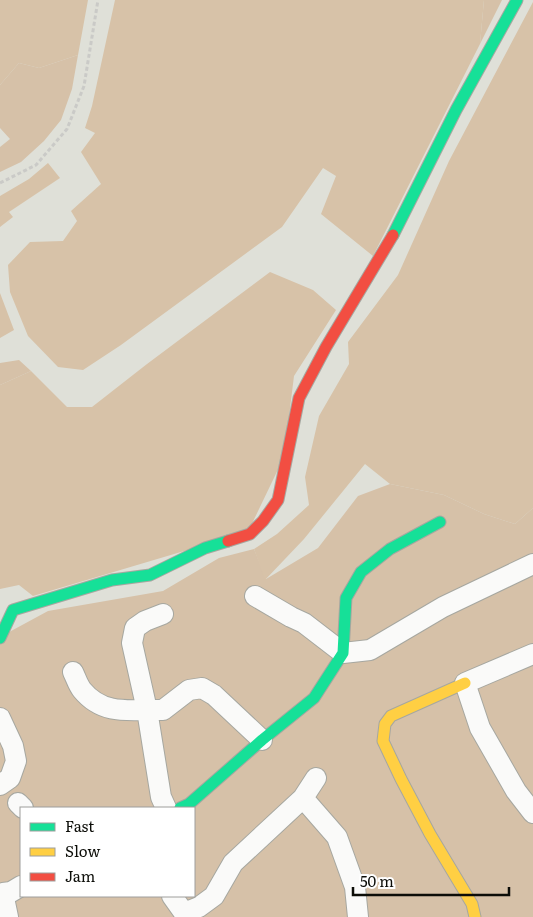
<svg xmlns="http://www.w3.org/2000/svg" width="533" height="917" viewBox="0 0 533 917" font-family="Literata,serif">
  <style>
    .green { fill: #d6c1a8; fill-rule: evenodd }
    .forest { fill: #d7c2a8 }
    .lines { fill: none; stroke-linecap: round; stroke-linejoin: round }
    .street-casing { stroke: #a6a7a0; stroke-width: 22 }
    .fast-casing { stroke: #a6a7a0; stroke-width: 13 }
    .slow-casing { stroke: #a6a7a0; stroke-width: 13 }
    .jam-casing { stroke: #a6a7a0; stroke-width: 13 }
    .path { stroke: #cacac7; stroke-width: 3; stroke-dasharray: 4 2.5; stroke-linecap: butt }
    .street { stroke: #fafaf9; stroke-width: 20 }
    .fast { stroke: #16e098; stroke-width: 11 }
    .slow { stroke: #ffcf43; stroke-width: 11 }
    .jam { stroke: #f24e42; stroke-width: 11 }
  </style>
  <rect width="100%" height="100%" fill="#dfe0d8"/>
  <path class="green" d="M 484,0 L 502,0 L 480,44 Z
    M 78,55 L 72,89 L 61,120 L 44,141 L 21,162 L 0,172 L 0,147 L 10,139 L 0,128 L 0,85 L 19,63 L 39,68 Z
    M 19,360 L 31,371 L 0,385 L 0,363 Z
    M 390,484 L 444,495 L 484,514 L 515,524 L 533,508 L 533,917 L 0,917 L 0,637 L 48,611 L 163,591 L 219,558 L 254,549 L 266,579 L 318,548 L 358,496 ZM 21,808 L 194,808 L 194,896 L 21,896 Z"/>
  <path class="forest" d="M 0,0 L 88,0 L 78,55 L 39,68 L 19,63 L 0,85 Z
    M 115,0 L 484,0 L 480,44 L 373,256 L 321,214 L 336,176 L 323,168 L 282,227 L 121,345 L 83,370 L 58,367 L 28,336 L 10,292 L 8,265 L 30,242 L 63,241 L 77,221 L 71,211 L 101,184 L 81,152 L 95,133 L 85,128 L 92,106 Z
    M 533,2 L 533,508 L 515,524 L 484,514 L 444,495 L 390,484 L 365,464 L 304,539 L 265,580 L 254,549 L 277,534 L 309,505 L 305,477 L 319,416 L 349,364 L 348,342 L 398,275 L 449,161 Z
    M 48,163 L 60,178 L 9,212 L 13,217 L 0,227 L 0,196 L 29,179 Z
    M 270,272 L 313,290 L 336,310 L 294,376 L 284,457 L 248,532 L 33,596 L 19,585 L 0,589 L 0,385 L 31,371 L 67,407 L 92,407 L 147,364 Z
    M 0,293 L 14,330 L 0,338 Z"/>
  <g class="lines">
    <g class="street-casing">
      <path id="street" d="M 255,596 L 291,617 L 304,623 L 343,653 L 370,650 L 443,607 L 533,564
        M 533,654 L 465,683 L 480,728 L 516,791 L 533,813
        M 73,672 C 76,678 78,685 82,690 C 100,712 122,711 147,710 L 132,643 L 135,628 L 145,621 L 163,614
        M 0,718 L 13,746 L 16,761 L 10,778 L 0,785
        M 303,798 L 337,837 L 355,887 L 358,917
        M 18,803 L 23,808
        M 166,808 L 161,797 L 147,710 L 163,710 L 189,690 L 202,688 L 214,695 L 262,740
        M 172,896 L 187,917
        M 184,913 L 199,907 L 214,896 L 233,863 L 303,798 L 316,778
        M 8,917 L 3,893 L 11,892 L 21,886"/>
    </g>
    <g class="fast-casing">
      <path id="fast" d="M 393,235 L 456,110 L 517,0
        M 0,638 L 13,610 L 112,580 L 150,575 L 205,548 L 228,541
        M 180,808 L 189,804 L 262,740 L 314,698 L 343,653 L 346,598 L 361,572 L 390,549 L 440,522"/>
    </g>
    <g class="slow-casing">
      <path id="slow" d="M 465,683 L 391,716 L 385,724 L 383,741 L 401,779 L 430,834 L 472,904 L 475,917"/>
    </g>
    <g class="jam-casing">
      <path id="jam" d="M 228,541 L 250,534 L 263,521 L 278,500 L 299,398 L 326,347 L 393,235"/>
    </g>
    <path class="path" d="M 0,183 L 36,165 L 67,129 L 84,86 L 98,0"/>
    <use href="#street" class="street"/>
    <use href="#fast" class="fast"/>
    <use href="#slow" class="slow"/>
    <use href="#jam" class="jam"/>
  </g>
  <rect x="20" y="807" width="175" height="90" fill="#ffffff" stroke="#9e9e9c"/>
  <rect x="30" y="823" width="25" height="8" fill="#16e098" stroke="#9e9e9c"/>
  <text x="65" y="832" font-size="15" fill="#0c0d08">Fast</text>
  <rect x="30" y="848" width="25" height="8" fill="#ffcf43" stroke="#9e9e9c"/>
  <text x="65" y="857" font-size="15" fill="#0c0d08">Slow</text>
  <rect x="30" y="873" width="25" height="8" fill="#f24e42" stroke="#9e9e9c"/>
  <text x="65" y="882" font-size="15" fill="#0c0d08">Jam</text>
  <path d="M353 887v8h156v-8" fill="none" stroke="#0c0d08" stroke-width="2.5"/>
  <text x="360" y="887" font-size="15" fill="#0c0d08" stroke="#ffffff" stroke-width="4" paint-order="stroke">50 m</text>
</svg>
